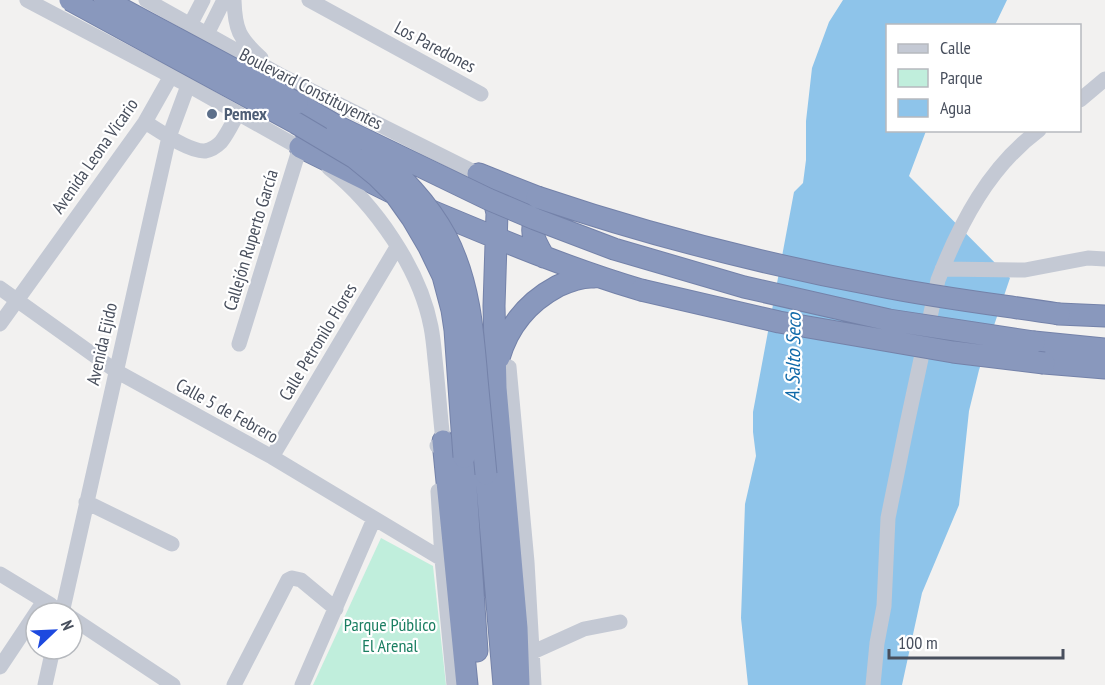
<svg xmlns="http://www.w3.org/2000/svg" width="1105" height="685" viewBox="0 0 1105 685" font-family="'PT Sans Narrow',sans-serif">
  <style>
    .green { fill: #c0eedc }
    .water { fill: #8ec4ea }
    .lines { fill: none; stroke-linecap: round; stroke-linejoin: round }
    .highway-casing { stroke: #7482a9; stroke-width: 23 }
    .minor { stroke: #c4c9d4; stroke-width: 15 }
    .highway { stroke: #8998bd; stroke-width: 21 }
    .highway-bridge-casing { stroke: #7482a9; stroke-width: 23; stroke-linecap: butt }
    .highway-bridge { stroke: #8998bd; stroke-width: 21 }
    .service-dot { fill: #5c6f8a; stroke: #fff; stroke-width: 2 }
    .labels { text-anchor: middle; stroke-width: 4.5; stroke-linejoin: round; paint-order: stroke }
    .street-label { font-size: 18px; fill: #484f5d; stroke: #fff }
    .service-label { font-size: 18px; font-weight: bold; fill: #4e5e75; stroke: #fff; text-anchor: start }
    .park-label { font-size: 18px; fill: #1a7e61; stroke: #fff }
    .water-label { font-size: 20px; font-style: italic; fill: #1069a9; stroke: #fff }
  </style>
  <rect width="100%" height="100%" fill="#f2f1f0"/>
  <path class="green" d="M 381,538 L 433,566 L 446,685 L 313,685 Z"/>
  <path class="water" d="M 843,0 L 1007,0 L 995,25 L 888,26 L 888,130 L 926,131 L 909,176 L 1010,278 L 979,370 L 969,411 L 959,505 L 922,593 L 902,685 L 748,685 L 741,618 L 745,504 L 756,456 L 753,432 L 753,412 L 794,192 L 803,183 L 806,160 L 806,121 L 812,68 L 829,22 Z"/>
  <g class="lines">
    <g class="highway-casing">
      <path id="highway" d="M 297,103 L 337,126
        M 300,147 L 391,192
        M 478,174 L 489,186 L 492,192 L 497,213 L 494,306 L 496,388 L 517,628 L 519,685
        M 479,174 L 537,197
        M 422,207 C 494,237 566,268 641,290
        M 544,257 C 532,237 524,222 550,209
        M 1059,314 L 1105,316
        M 1034,342 L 1105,349
        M 499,358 C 508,326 528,302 558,286 C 569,281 581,276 594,277
        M 1044,363 L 1105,368
        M 443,441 L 467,685
        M 464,457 L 477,651
        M 486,474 L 504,685"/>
    </g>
    <path class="minor" d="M 27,0 L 188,85 L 307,152
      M 146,0 L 282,76 L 478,174
      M 234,0 C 235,30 239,38 261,58
      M 309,0 L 481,94
      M 1080,100 L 1105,79
      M 145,122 C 158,130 189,152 205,151 C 211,150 217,146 221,142 C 228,133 233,122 238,113
      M 329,168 C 375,204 420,269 431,327 C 433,337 434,348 435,359 C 438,386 440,414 443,441 L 437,446
      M 942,269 L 1025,270 L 1088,258 L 1105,259
      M 0,288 L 116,371 L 272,457 L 442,559
      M 0,324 L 145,122 L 171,76 L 190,25 L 203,0
      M 239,344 L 300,147
      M 509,367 L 527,562 L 534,685
      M 272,457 L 397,247
      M 438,491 L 442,559 L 454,685
      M 86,502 L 172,544
      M 0,574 L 51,605
      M 62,613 L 169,137 L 207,34 L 224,0
      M 72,618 L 173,685
      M 533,652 L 584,629 L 620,622
      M 0,667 L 44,601
      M 45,685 L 53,649
      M 234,685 L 288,580 L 292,578 L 301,580 L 336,609
      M 302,685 L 374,519
      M 873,685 L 877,643 L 884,606 L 888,518 L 907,424 L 938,280 C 960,223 989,167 1039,130"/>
    <use href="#highway" class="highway"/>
    <g class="highway-bridge-casing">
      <path id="highway-bridge" d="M 70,0 L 296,123 L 355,158 L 377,176 L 395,194 L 412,218 L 429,247 L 443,276 L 452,310 L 455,330 L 464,457
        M 105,0 L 297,103
        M 337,126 L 488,199 L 535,219 L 614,249 L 744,287 L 889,320 L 1034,342
        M 372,151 C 401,176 428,203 446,237 C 469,281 473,330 477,379 C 480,411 483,443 486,474
        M 537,197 C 649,235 763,264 880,286 C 939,298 1000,305 1059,314
        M 641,290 L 779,322 L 953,352 L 1044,363"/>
    </g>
    <use href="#highway-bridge" class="highway-bridge"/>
  </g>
  <circle class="service-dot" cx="212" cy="114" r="6"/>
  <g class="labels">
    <g class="street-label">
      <text transform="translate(435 47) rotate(28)" y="6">Los Paredones</text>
      <text transform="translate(311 89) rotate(27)" y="6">Boulevard Constituyentes</text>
      <text transform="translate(95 156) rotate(-55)" y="6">Avenida Leona Vicario</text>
      <text transform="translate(251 240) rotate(-73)" y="6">Callejón Ruperto García</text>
      <text transform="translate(318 342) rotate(-59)" y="6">Calle Petronilo Flores</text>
      <text transform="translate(102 344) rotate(-77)" y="6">Avenida Ejido</text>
      <text transform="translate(227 411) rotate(29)" y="6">Calle 5 de Febrero</text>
    </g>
    <g class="service-label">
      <text x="224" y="120">Pemex</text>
    </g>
    <g class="park-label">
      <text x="390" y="631">Parque Público<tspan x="390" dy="21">El Arenal</tspan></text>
    </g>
    <g class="water-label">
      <text transform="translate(793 357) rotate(-89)" y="7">A. Salto Seco</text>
    </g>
  </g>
  <rect x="886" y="24" width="195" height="108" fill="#ffffff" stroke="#b6b9be" stroke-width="1.5"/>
  <rect x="898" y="44" width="30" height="9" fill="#c4c9d4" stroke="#b6b9be" stroke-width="1.5"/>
  <text x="940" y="54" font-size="18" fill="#484f5d">Calle</text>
  <rect x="898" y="69" width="30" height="18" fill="#c0eedc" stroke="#b6b9be" stroke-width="1.5"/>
  <text x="940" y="84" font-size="18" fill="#484f5d">Parque</text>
  <rect x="898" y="99" width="30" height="18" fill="#8ec4ea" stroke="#b6b9be" stroke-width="1.5"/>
  <text x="940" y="114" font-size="18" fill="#484f5d">Agua</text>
  <g transform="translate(54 631) rotate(67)"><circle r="28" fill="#ffffff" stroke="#b6b9be" stroke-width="1.5"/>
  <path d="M0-4.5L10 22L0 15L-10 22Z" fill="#1d49df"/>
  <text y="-9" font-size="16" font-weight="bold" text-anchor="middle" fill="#484f5d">N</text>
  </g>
  <path d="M889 649v9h174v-9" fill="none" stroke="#484f5d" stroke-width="3"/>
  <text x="898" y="649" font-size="18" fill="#484f5d" stroke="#ffffff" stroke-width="4.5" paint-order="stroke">100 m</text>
</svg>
